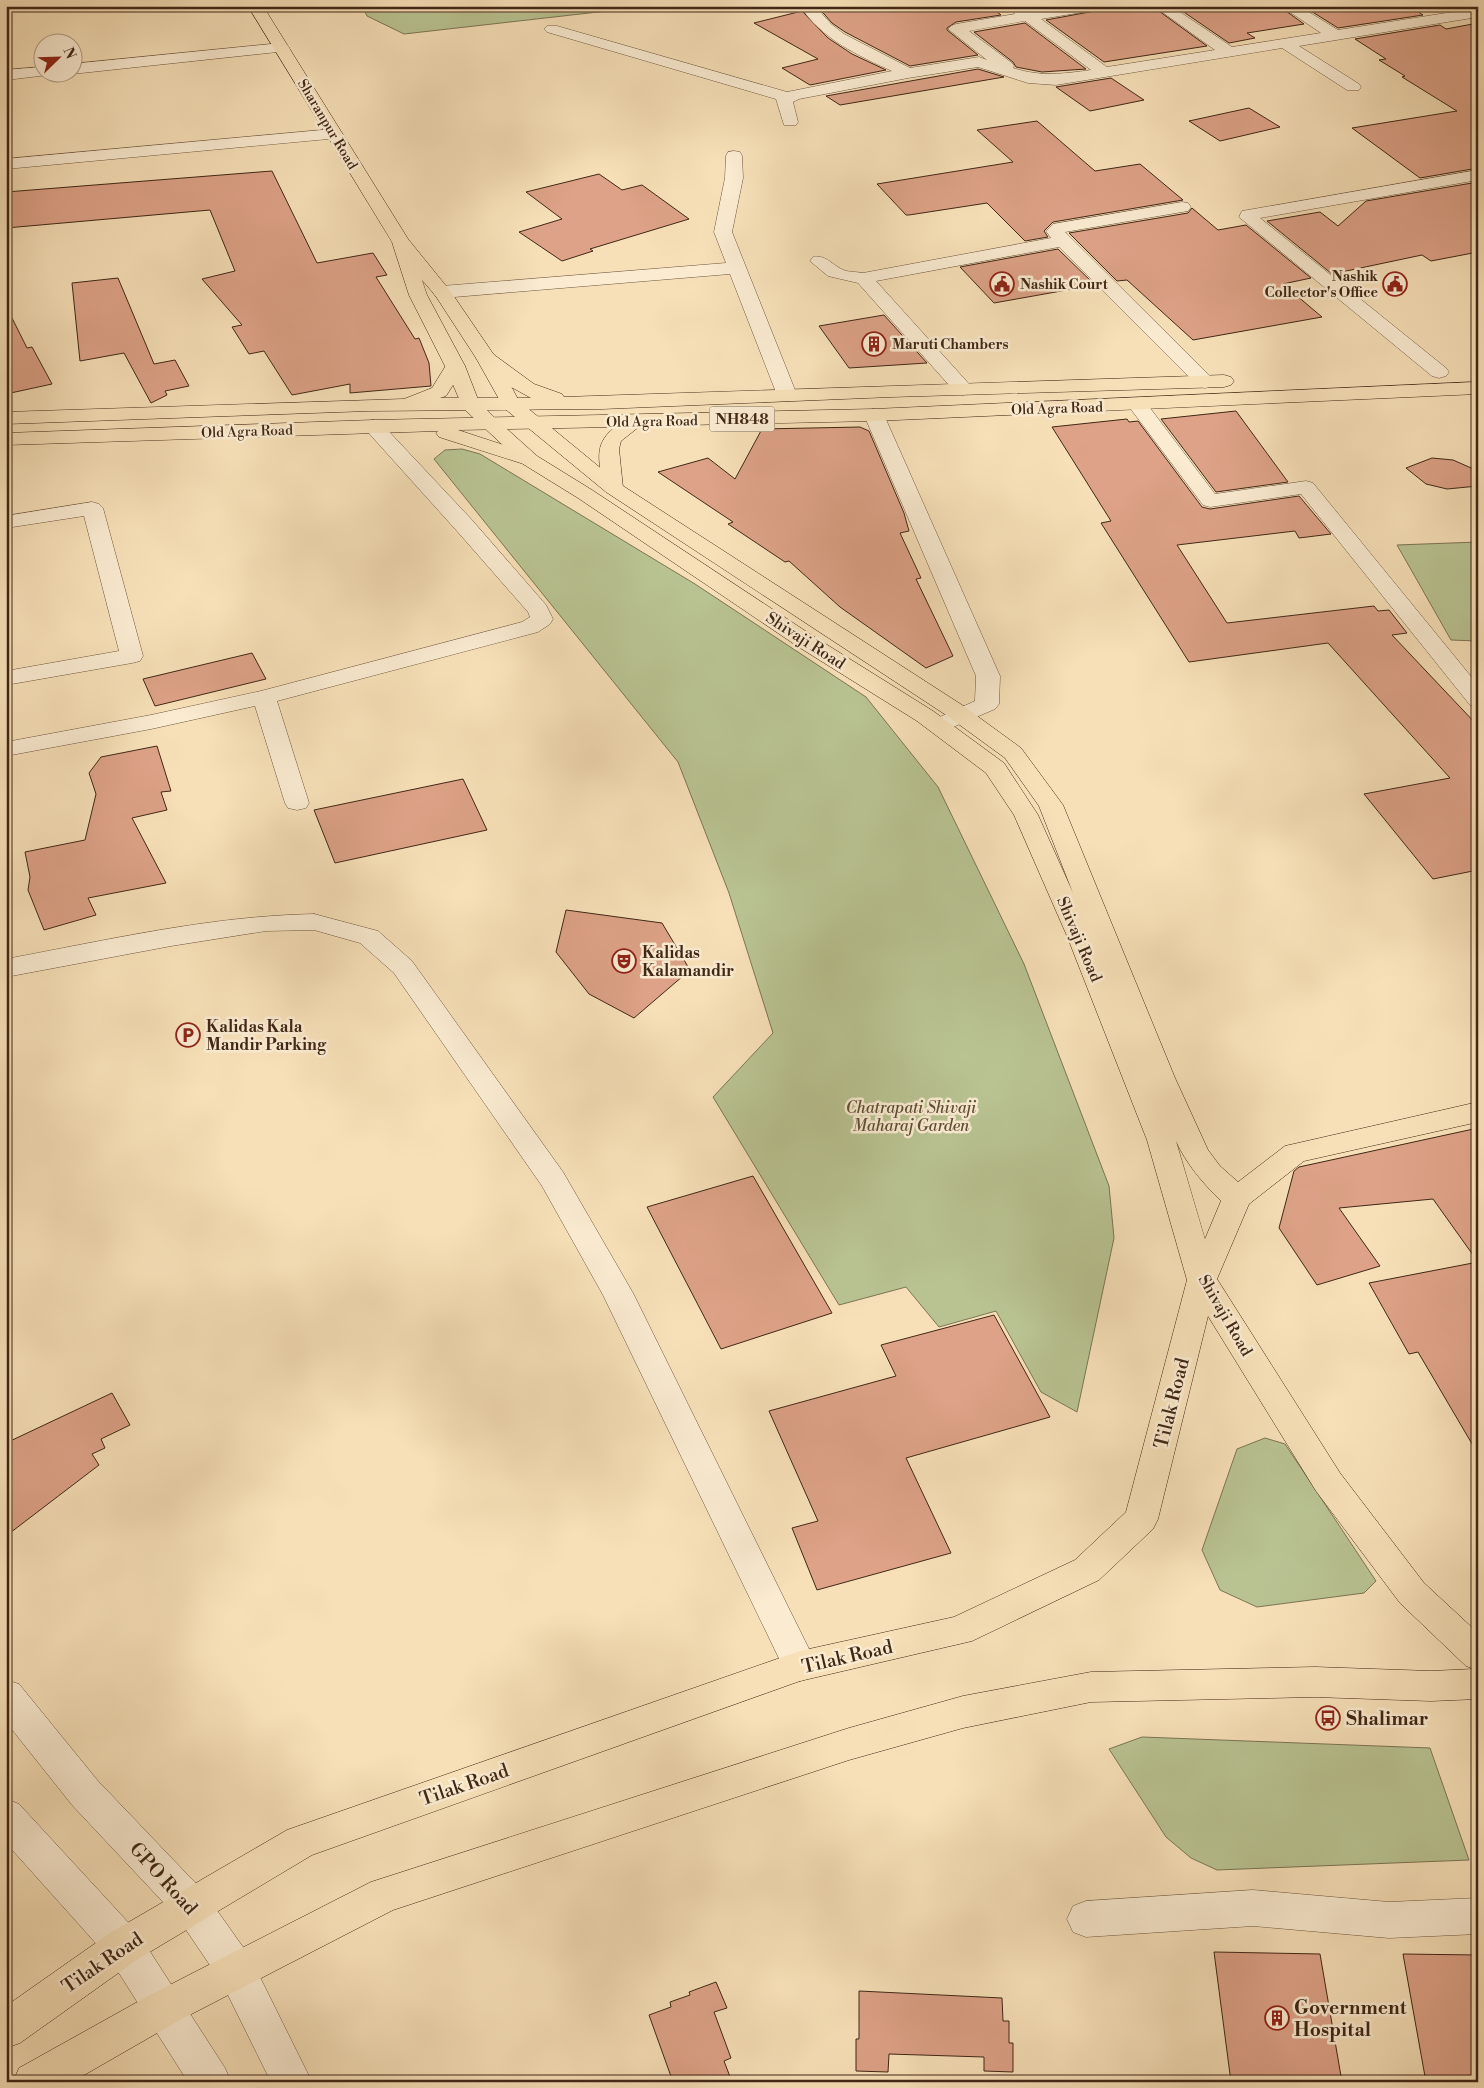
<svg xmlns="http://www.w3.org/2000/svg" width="1484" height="2088" viewBox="0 0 1484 2088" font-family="'Libre Bodoni',serif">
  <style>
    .green { fill: #b9c392; stroke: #7c7554 }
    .building { fill: #dda287; stroke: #402716 }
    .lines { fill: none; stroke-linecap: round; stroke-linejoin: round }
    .minor-casing { stroke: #6e553e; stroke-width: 1 }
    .major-casing { stroke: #402716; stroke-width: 1 }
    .highway-casing { stroke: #402716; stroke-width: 1 }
    .minor { fill: #faebd1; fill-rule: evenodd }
    .major { fill: #f7e0b8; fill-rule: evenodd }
    .highway { fill: #f7e0b8; fill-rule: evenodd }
    .labels { text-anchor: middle; stroke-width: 5; stroke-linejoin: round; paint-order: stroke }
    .far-street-label { font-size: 14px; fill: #402716; stroke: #faebd1 }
    .far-poi-label { font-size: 14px; font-weight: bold; fill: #402716; stroke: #faebd1; text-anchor: start }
    .shield { fill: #faebd1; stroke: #78624e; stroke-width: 1 }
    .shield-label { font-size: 15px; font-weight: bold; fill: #402716 }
    .street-label { font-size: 16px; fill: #402716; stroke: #faebd1 }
    .poi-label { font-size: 16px; font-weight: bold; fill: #402716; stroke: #faebd1; text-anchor: start }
    .park-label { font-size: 16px; font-style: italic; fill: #5e4e35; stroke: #faebd1 }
    .near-street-label { font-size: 19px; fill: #402716; stroke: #faebd1 }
    .near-poi-label { font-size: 19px; font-weight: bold; fill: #402716; stroke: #faebd1; text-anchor: start }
  </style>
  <rect width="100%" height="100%" fill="#f7e0b8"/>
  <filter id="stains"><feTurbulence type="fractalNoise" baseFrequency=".004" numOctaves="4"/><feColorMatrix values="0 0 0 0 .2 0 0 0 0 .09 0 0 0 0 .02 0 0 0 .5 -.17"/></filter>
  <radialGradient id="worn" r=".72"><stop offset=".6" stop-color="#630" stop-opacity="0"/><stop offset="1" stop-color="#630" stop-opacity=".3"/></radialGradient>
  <path class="green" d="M 362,6 L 651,6 L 404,34 L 367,16 Z
    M 462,449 L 480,454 L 695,584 L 866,697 L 938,787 L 1024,964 L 1109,1186 L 1114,1238 L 1077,1412 L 1041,1392 L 996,1311 L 939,1327 L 906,1287 L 839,1305 L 713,1097 L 773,1033 L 729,893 L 678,762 L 434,459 L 445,450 Z
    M 1478,542 L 1478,641 L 1451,640 L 1397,545 Z
    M 1265,1438 L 1285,1444 L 1376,1581 L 1364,1593 L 1257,1607 L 1220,1590 L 1202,1550 L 1237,1449 Z
    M 1142,1737 L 1430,1748 L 1469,1860 L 1217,1870 L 1191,1858 L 1166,1837 L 1109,1749 Z"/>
  <path class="building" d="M 821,6 L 990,6 L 1001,15 L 956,22 L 947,28 L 947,30 L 978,55 L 910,66 L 845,32 L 832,23 L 818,7 Z
    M 1122,6 L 1152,6 L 1207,46 L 1104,62 L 1046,20 Z
    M 1175,6 L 1279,6 L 1304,24 L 1247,33 L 1255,38 L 1229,43 Z
    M 1303,6 L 1410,6 L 1423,15 L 1338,28 Z
    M 802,11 L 828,38 L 852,54 L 886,70 L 810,85 L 782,68 L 818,59 L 754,23 Z
    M 1025,23 L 1086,69 L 1042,72 L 1016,67 L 1013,62 L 974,32 Z
    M 1478,23 L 1478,168 L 1420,178 L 1352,128 L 1457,111 L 1402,77 L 1405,76 L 1379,60 L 1386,59 L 1355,39 L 1440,25 L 1446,29 Z
    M 978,69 L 1004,77 L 840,105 L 826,96 Z
    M 1111,78 L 1144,100 L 1090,111 L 1056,87 Z
    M 1249,108 L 1280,127 L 1220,141 L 1189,121 Z
    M 1037,121 L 1095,171 L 1140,164 L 1183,200 L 1053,222 L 1044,231 L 1048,237 L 1025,241 L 987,203 L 909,215 L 906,215 L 877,184 L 1013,162 L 977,130 Z
    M 272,171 L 317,263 L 373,253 L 387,275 L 376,277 L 415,339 L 419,338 L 429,363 L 431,386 L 350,393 L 350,384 L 292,395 L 264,351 L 249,354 L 232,327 L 242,325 L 202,279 L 235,271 L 210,210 L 6,228 L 6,192 Z
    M 599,174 L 622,190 L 642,185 L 689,219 L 590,249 L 593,251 L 562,261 L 519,232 L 562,219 L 526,192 Z
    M 1478,182 L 1478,252 L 1431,261 L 1422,255 L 1332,274 L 1267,221 L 1320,212 L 1338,226 L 1366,201 Z
    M 1192,208 L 1218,230 L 1246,225 L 1311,278 L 1283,284 L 1322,317 L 1193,340 L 1127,280 L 1117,281 L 1069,233 L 1188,213 Z
    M 1058,249 L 1095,285 L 994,303 L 960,267 Z
    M 118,278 L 154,364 L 175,360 L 189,386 L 165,391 L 167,395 L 151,403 L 124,353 L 80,361 L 72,283 Z
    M 6,306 L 27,348 L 32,347 L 52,384 L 6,394 Z
    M 884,315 L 927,363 L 849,368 L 819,326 Z
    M 1236,411 L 1288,482 L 1216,492 L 1161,419 Z
    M 1127,419 L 1129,422 L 1138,421 L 1202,507 L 1210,509 L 1299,496 L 1331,534 L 1299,538 L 1295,531 L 1177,545 L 1227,623 L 1374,606 L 1378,611 L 1389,610 L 1407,633 L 1392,635 L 1478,726 L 1478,870 L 1433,879 L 1364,794 L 1450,778 L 1328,643 L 1189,662 L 1101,523 L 1111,521 L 1052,427 Z
    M 860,427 L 869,431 L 904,513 L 909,531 L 900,533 L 921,578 L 916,579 L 953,656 L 926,668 L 840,607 L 789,561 L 785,562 L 728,524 L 733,522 L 658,472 L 708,458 L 735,479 L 762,429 Z
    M 1432,458 L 1453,460 L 1478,471 L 1478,486 L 1447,489 L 1426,484 L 1406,468 Z
    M 252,653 L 266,679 L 155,706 L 143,679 Z
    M 157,746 L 171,791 L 161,792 L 167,810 L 132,818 L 166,883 L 88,898 L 96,915 L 44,930 L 28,890 L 30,877 L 25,852 L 85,840 L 96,794 L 89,773 L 101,757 Z
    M 463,779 L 487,830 L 335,863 L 314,810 Z
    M 566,910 L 662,923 L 690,970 L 634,1018 L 589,994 L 556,952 Z
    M 1478,1128 L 1478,1454 L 1418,1352 L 1409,1354 L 1369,1283 L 1478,1262 L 1433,1199 L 1339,1208 L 1380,1266 L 1317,1285 L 1279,1228 L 1294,1171 L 1299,1167 Z
    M 753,1176 L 832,1313 L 721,1349 L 647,1207 Z
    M 994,1315 L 1050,1417 L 906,1458 L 951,1553 L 817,1590 L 792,1528 L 818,1521 L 769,1411 L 896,1376 L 881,1345 Z
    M 112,1393 L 130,1425 L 101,1439 L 105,1448 L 92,1454 L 99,1465 L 6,1536 L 6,1443 Z
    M 1214,1952 L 1320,1954 L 1342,2082 L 1231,2082 Z
    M 1403,1954 L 1478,1955 L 1478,2082 L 1426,2082 Z
    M 716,1982 L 727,2008 L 714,2012 L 731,2058 L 724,2061 L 732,2082 L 673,2082 L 649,2015 L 671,2007 L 670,2002 L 690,1995 L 689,1992 Z
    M 859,1991 L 1002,1998 L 1003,2021 L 1009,2021 L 1009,2043 L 1013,2043 L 1013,2072 L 984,2071 L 984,2057 L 889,2054 L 888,2072 L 856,2071 L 856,2039 L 859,2039 Z"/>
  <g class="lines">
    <g class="minor-casing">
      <path id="minor" d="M 800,6 L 815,6 L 831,24 L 844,34 L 910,68 L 979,57 L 987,60 L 948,29 L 951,26 L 956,24 L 1015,14 L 1012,10 L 1017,6 L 1025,7 L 1031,11 L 1064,6 L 1103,6 L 1101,9 L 1096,10 L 1041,19 L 1107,67 L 1215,50 L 1154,6 L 1171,6 L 1232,47 L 1321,33 L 1281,6 L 1299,6 L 1338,30 L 1478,8 L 1478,17 L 1299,46 L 1359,84 L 1361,87 L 1359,90 L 1347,90 L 1282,48 L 1056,85 L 1028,83 L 978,67 L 908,78 L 799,99 L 793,102 L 798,122 L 796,125 L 784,125 L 776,99 L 547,32 L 544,29 L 547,26 L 557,26 L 787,92 L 892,71 C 857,55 822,39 800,6 ZM 1025,21 L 1091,70 C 1062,74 1041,77 1013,68 L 1014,66 L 1012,63 L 969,31 Z
        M 282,43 L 287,45 L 290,48 L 287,51 L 72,74 L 67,72 L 72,72 L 72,64 Z
        M 42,67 L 42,72 L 50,72 L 48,75 L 6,80 L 6,70 Z
        M 333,129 L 339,130 L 341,134 L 339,138 L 6,169 L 6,159 Z
        M 734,151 L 740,152 L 742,156 L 743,178 L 732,232 L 797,395 L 794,399 L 787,401 L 780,399 L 777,395 L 730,274 L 442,298 L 435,296 L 433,292 L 435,288 L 442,286 L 726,263 L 714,232 L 725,178 L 726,156 L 728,152 Z
        M 1478,170 L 1478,180 L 1260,218 L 1446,368 L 1449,372 L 1446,376 L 1439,378 L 1432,376 L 1239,217 L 1242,211 L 1248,210 Z
        M 1182,202 L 1188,203 L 1191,207 L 1188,211 L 1065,232 L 1212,378 L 1215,382 L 1212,386 L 1205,388 L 1198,386 L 1059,247 L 876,281 L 970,385 L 973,389 L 970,393 L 963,395 L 956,393 L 858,283 L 828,276 L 810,261 L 813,257 C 827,254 833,267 846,271 C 851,272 858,272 863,273 L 1051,238 L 1046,231 L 1053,224 Z
        M 1137,398 L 1144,400 L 1215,494 L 1306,481 L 1313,483 L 1478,685 L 1478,707 L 1470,705 L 1301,494 L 1210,507 L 1203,505 L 1127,404 L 1130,400 Z
        M 874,409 L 881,411 L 884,415 L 1000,676 L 999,704 L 995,709 L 939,733 L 931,731 L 927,726 L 931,721 L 975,701 L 976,676 L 864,415 L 867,411 Z
        M 373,420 L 380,422 L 472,520 L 546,605 L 553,619 L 550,624 L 538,632 L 277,701 L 309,803 L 306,808 L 297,810 L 288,808 L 285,803 L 255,706 L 151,729 L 6,756 L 6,742 L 151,715 L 261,691 L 522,622 L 530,617 L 528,612 L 456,530 L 366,430 L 363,426 L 366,422 Z
        M 92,502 L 99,504 L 103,508 L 143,656 L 140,661 L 132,663 L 6,685 L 6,671 L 119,651 L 84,516 L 6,528 L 6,516 Z
        M 314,914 L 378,931 L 412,961 L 563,1172 L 633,1293 L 812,1655 L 818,1666 L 812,1677 L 800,1681 L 788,1677 L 603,1295 L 542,1186 L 394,973 L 360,943 L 314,930 L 266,931 L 171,946 L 6,977 L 6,959 C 108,940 210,916 314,914 Z
        M 6,1680 L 19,1684 L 98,1781 L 204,1892 L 250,1957 L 312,2082 L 271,2082 L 222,1983 L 178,1918 L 72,1805 L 6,1722 Z
        M 6,1799 L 19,1804 L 138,1933 L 225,2068 L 231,2082 L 188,2082 L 110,1959 L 6,1843 Z
        M 1253,1890 L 1389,1902 L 1478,1898 L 1478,1934 L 1389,1938 L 1253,1926 L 1086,1937 L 1073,1932 L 1067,1919 L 1073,1906 L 1086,1901 Z"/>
    </g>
    <g class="major-casing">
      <path id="major" d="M 248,6 L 263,6 L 408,239 L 451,292 L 496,358 L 519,401 L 620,484 L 962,705 L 1021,748 L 1063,805 L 1175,1078 L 1208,1150 L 1220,1166 L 1238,1182 L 1285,1146 L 1478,1102 L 1478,1122 L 1304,1161 L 1249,1204 L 1217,1279 L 1340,1473 L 1424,1583 L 1478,1633 L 1478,1699 L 1431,1701 L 1315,1697 L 1091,1702 L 963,1728 L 849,1760 L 393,1910 L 178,2021 L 72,2082 L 13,2082 L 19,2068 L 150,1995 L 371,1882 L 849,1728 L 963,1696 L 1091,1672 L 1315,1667 L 1431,1671 L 1474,1669 L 1466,1666 L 1400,1603 L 1316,1491 L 1208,1316 L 1158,1519 L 1153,1529 L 1099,1580 L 972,1641 L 800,1681 L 312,1855 L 138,1959 L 20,2043 L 6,2048 L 6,2006 L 110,1933 L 287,1830 L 800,1651 L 954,1617 L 1075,1560 L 1126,1512 L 1187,1280 L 1147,1140 L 1067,936 L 1014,815 L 986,773 L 917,721 L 797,646 L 578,498 L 523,464 L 463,408 L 445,366 L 409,295 L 392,242 ZM 422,280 L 435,295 L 476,358 L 504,408 L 606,492 L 946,715 L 1005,758 L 1039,806 L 1073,893 L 1038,815 L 1004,763 L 933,711 L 813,636 L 592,490 L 537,456 L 497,420 L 479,402 L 465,366 L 427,295 ZM 1176,1141 C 1187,1165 1202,1182 1221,1201 L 1205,1239 Z"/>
    </g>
    <g class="highway-casing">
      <path id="highway" d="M 486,352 L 493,354 L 534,384 L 562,394 L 564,397 L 1224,375 L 1231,377 L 1234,381 L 1231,385 L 1224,387 L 891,397 L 602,409 L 368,411 L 6,424 L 6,412 L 404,399 L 432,388 L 448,362 L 455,360 L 462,362 L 465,366 L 446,396 L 440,398 L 531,398 L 511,387 L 479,362 L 476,358 L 479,354 Z
        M 1478,382 L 1478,394 L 874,421 L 640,426 L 621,441 L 619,449 L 623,488 L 620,492 L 613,494 L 606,492 L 603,488 C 600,462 592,445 615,427 L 458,430 L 537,456 L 540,460 L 537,464 L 530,466 L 439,437 L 436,433 L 438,431 L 6,445 L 6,433 L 373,420 L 874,409 Z"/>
    </g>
    <use href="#minor" class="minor"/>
    <use href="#major" class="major"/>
    <use href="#highway" class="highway"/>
  </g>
  <defs>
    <g id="civic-ring" transform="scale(1.25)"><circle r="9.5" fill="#faebd1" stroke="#8f2418" stroke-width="1.5"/><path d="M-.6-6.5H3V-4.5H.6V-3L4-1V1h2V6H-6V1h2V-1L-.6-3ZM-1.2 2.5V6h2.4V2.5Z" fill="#8f2418"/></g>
    <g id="building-ring" transform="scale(1.25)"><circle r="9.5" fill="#faebd1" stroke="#8f2418" stroke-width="1.5"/><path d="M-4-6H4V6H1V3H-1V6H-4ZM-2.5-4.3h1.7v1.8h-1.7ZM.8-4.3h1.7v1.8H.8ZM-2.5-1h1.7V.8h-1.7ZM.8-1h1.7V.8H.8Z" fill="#8f2418"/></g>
    <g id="theatre-ring" transform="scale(1.25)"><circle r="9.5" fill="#faebd1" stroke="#8f2418" stroke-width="1.5"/><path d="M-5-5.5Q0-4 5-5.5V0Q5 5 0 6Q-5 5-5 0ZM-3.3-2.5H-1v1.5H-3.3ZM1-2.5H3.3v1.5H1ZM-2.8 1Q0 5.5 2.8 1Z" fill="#8f2418"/></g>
    <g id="parking-ring" transform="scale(1.25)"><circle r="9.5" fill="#faebd1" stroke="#8f2418" stroke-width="1.5"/><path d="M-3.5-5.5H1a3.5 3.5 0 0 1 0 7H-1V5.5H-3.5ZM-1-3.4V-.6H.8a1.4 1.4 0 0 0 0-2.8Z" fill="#8f2418"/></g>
    <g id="bus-ring" transform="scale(1.25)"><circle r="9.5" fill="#faebd1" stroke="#8f2418" stroke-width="1.5"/><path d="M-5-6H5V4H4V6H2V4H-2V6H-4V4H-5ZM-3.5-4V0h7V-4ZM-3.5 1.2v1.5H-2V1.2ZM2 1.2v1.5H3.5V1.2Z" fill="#8f2418"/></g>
  </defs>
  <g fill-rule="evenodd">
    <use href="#civic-ring" x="1002" y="284"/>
    <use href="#civic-ring" x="1395" y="284"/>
    <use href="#building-ring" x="874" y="344"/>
    <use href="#theatre-ring" x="624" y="961"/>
    <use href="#parking-ring" x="188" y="1035"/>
    <use href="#bus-ring" x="1328" y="1718"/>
    <use href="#building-ring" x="1277" y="2018"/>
  </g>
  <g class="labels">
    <g class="far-street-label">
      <text transform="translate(328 124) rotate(59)" y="5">Sharanpur Road</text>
      <text transform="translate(1057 408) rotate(-2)" y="5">Old Agra Road</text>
      <text transform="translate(652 421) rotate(-1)" y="5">Old Agra Road</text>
      <text transform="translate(247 431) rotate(-2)" y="5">Old Agra Road</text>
    </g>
    <g class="far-poi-label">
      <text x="1378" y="281" text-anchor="end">Nashik<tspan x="1378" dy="16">Collector's Office</tspan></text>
      <text x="1020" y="289">Nashik Court</text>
      <text x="892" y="349">Maruti Chambers</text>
    </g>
    <rect class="shield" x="709.5" y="406.5" width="65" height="25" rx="4"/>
    <g class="shield-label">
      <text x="742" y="424">NH848</text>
    </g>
    <g class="street-label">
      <text transform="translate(806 640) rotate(33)" y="6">Shivaji Road</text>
      <text transform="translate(1080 939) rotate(67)" y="6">Shivaji Road</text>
      <text transform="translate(1226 1315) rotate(60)" y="6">Shivaji Road</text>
    </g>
    <g class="poi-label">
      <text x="642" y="958">Kalidas<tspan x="642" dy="18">Kalamandir</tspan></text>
      <text x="206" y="1032">Kalidas Kala<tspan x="206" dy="18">Mandir Parking</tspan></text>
    </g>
    <g class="park-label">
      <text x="911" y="1113">Chatrapati Shivaji<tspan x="911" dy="18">Maharaj Garden</tspan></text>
    </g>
    <g class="near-street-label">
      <text transform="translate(1171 1403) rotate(-76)" y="7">Tilak Road</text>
      <text transform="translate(847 1656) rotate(-13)" y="7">Tilak Road</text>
      <text transform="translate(464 1784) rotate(-19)" y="7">Tilak Road</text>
      <text transform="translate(164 1878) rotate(48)" y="7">GPO Road</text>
      <text transform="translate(102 1962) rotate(-34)" y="7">Tilak Road</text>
    </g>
    <g class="near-poi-label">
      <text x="1346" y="1725">Shalimar</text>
      <text x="1294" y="2014">Government<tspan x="1294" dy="22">Hospital</tspan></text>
    </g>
  </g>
  <rect width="1484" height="2088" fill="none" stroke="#f7e0b8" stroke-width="25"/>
  <rect x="8" y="8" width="1469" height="2073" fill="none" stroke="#402716" stroke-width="2.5"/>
  <rect x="12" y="12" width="1459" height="2063" fill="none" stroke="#402716"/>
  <g transform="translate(58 58) rotate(67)"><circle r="24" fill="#faebd1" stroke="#b09d86"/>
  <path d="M0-4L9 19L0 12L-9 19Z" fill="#8f2418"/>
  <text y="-8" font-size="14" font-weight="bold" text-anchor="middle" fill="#402716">N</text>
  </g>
  <rect width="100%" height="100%" filter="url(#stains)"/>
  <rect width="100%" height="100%" fill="url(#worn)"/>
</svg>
